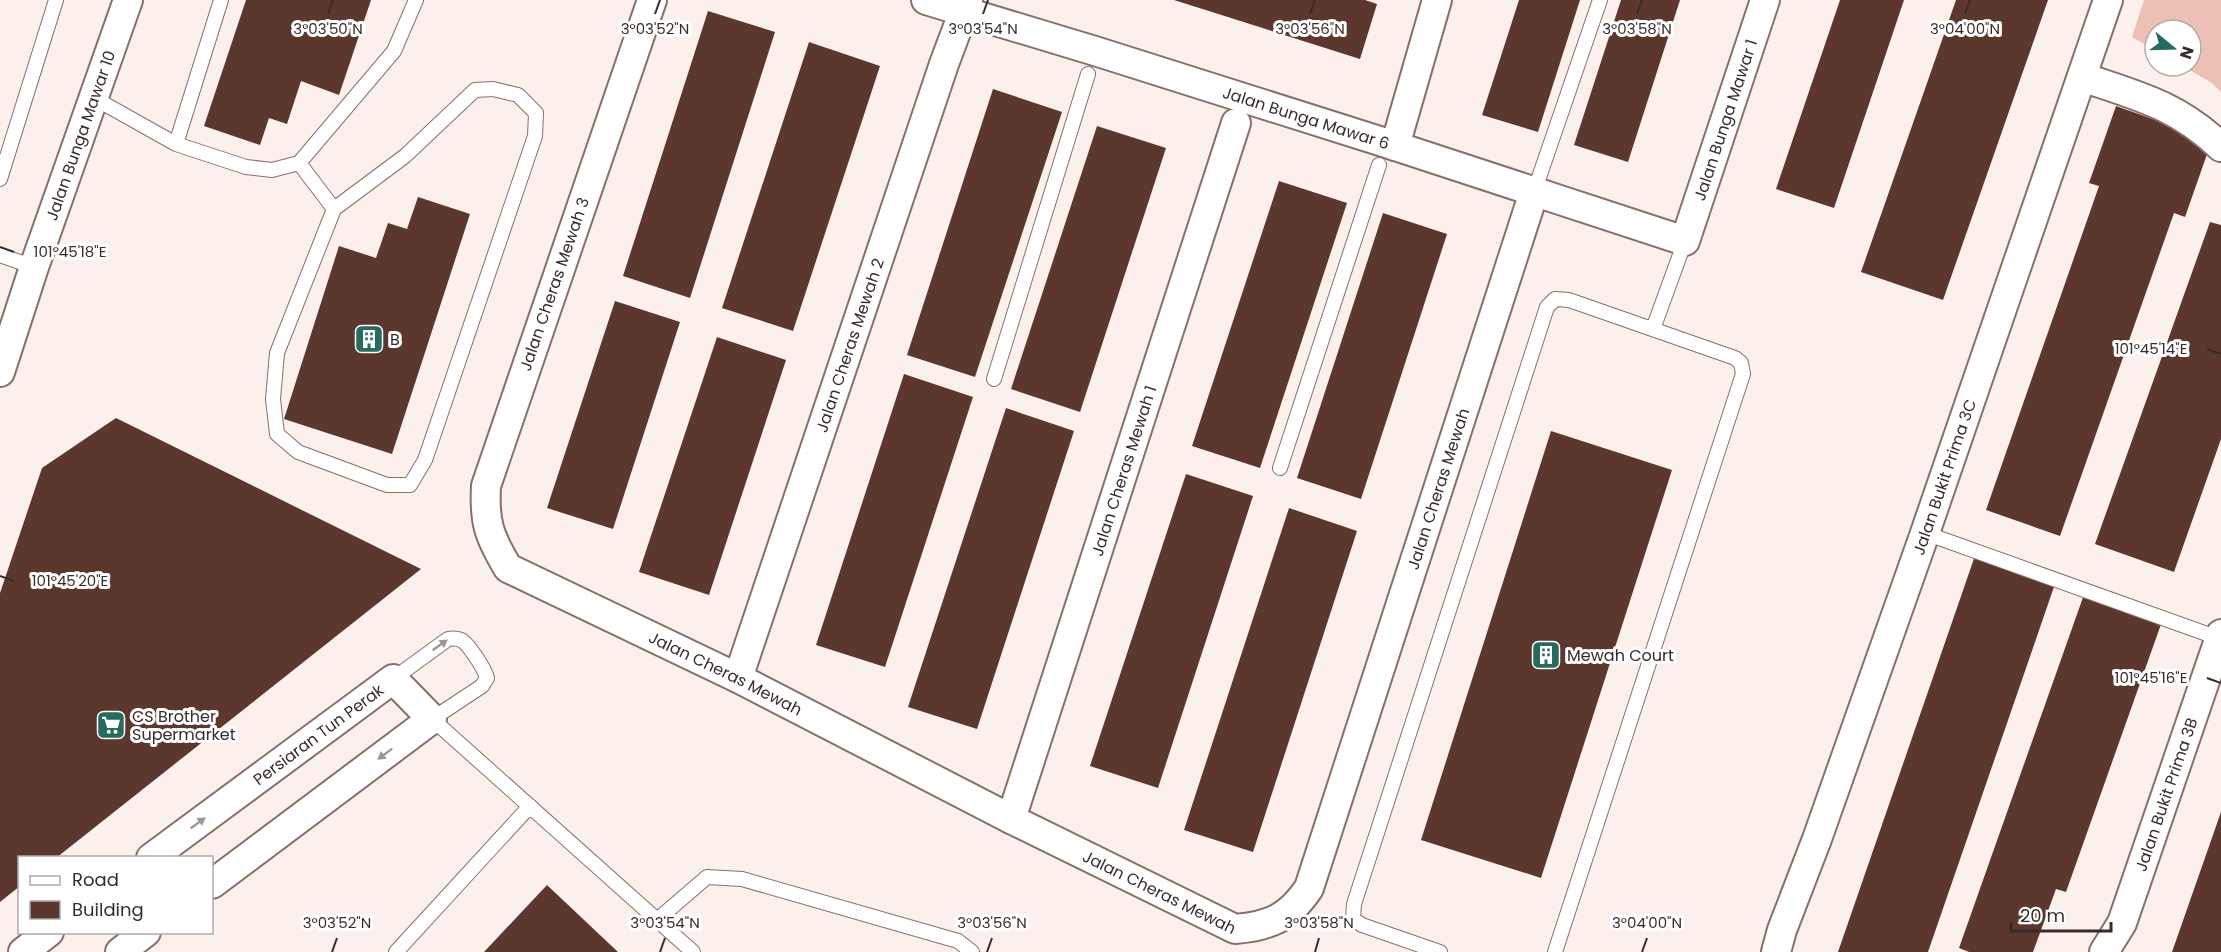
<svg xmlns="http://www.w3.org/2000/svg" width="2221" height="952" viewBox="0 0 2221 952" font-family="Poppins,sans-serif">
  <style>
    .green { fill: #edc0b5 }
    .building { fill: #5c372e }
    .lines { fill: none; stroke-linecap: round; stroke-linejoin: round }
    .lane-casing { stroke: #896f68; stroke-width: 16 }
    .street-casing { stroke: #896f68; stroke-width: 32 }
    .lane { stroke: #fff; stroke-width: 14 }
    .street { stroke: #fff; stroke-width: 28 }
    .oneway { fill: #9b9694 }
    .ticks { fill: none; stroke: #372c29; stroke-width: 2 }
    .labels { text-anchor: middle; stroke-width: 6; stroke-linejoin: round; paint-order: stroke }
    .street-label { font-size: 16px; fill: #372c29; stroke: #fff }
    .poi-label { font-size: 16px; fill: #372c29; stroke: #fff; text-anchor: start }
    .ticks-label { font-size: 15px; text-anchor: middle; fill: #372c29; stroke: #fff; stroke-width: 6; stroke-linejoin: round; paint-order: stroke }
  </style>
  <rect width="100%" height="100%" fill="#fcf0ed"/>
  <path class="green" d="M 2144,0 L 2221,0 L 2221,92 L 2212,83 L 2182,66 L 2191,66 L 2191,30 L 2155,30 L 2155,50 L 2132,37 Z"/>
  <path class="building" d="M 246,0 L 371,0 L 339,95 L 301,81 L 287,124 L 269,118 L 260,145 L 204,126 Z
    M 1174,0 L 1365,0 L 1377,4 L 1360,59 Z
    M 1519,0 L 1580,0 L 1538,132 L 1482,115 Z
    M 1621,0 L 1680,0 L 1628,162 L 1574,145 Z
    M 1840,0 L 1904,0 L 1834,208 L 1776,189 Z
    M 1956,0 L 2048,0 L 1943,300 L 1861,272 Z
    M 708,11 L 775,32 L 690,298 L 623,276 Z
    M 809,42 L 880,66 L 793,331 L 722,308 Z
    M 993,89 L 1062,112 L 975,377 L 907,355 Z
    M 2116,106 L 2212,140 L 2185,217 L 2174,213 L 2060,536 L 1986,510 L 2099,186 L 2089,183 Z
    M 1097,126 L 1166,148 L 1080,412 L 1011,389 Z
    M 1279,181 L 1347,203 L 1260,468 L 1192,446 Z
    M 418,197 L 470,214 L 392,454 L 284,419 L 339,246 L 376,258 L 388,223 L 407,229 Z
    M 1383,213 L 1447,234 L 1361,499 L 1297,478 Z
    M 2210,222 L 2221,225 L 2221,439 L 2174,572 L 2095,544 Z
    M 615,301 L 680,322 L 613,529 L 547,508 Z
    M 717,337 L 786,360 L 709,595 L 639,572 Z
    M 904,374 L 973,397 L 885,667 L 816,645 Z
    M 1006,408 L 1074,431 L 977,729 L 908,707 Z
    M 116,418 L 421,569 L 56,858 L 20,858 L 20,886 L 0,902 L 0,593 L 42,468 Z
    M 1551,431 L 1672,470 L 1541,878 L 1421,840 Z
    M 1186,474 L 1253,496 L 1158,788 L 1090,766 Z
    M 1289,508 L 1357,531 L 1253,852 L 1184,830 Z
    M 1978,547 L 2058,575 L 2034,645 L 1928,952 L 1838,952 Z
    M 2087,586 L 2165,613 L 2066,892 L 2056,889 L 2033,952 L 1969,952 L 1959,948 Z
    M 2221,812 L 2221,952 L 2172,952 Z
    M 547,885 L 618,952 L 484,952 Z"/>
  <g class="lines">
    <g class="lane-casing">
      <path id="lane" d="M 493,89 L 518,95 L 536,113 L 535,136 L 425,460 L 410,485 L 387,485 L 298,452 L 277,434 L 273,399 L 277,353 L 334,209 L 405,156 L 475,90 Z
        M 94,98 L 176,144 L 246,167 L 272,170 L 299,163 L 394,51 L 416,0
        M 176,144 L 221,0
        M 299,163 L 334,209
        M 0,179 L 56,0
        M 1534,192 L 1600,0
        M 0,255 L 34,267
        M 1653,329 L 1685,241
        M 994,379 L 1088,74
        M 1280,468 L 1379,165
        M 1925,533 L 2221,639
        M 393,679 L 448,639 C 453,638 458,638 463,641 C 470,647 485,669 487,678 L 482,686 L 432,719 L 693,952
        M 657,920 L 707,877 L 742,879 L 958,941 L 972,952
        M 396,952 L 530,806
        M 1440,952 L 1362,925 L 1353,919 L 1354,904 L 1547,307 L 1555,299 L 1569,300 L 1735,358 L 1741,363 L 1743,374 L 1555,952"/>
    </g>
    <g class="street-casing">
      <g id="street">
        <path id="s1" d="M 652,0 L 486,486 C 484,523 489,536 508,568 L 738,678 L 1011,819 L 1235,929 C 1270,926 1289,918 1309,888 L 1534,192"/>
        <path id="s2" d="M 926,0 L 1095,51 L 1386,143 L 1685,241 L 1765,0"/>
        <path d="M 2082,77 C 2138,96 2177,105 2221,147"/>
        <path d="M 1395,146 L 1437,0"/>
        <path id="s3" d="M 0,372 L 34,267 L 128,0"/>
        <path id="s4" d="M 738,678 L 944,64 L 968,0"/>
        <path id="s5" d="M 1011,819 L 1236,123"/>
        <path id="s6" d="M 151,858 L 393,679 L 432,719 L 212,884"/>
        <path d="M 23,952 L 49,932"/>
        <path d="M 120,952 L 146,932"/>
        <path id="s7" d="M 1776,952 L 1782,930 L 1817,839 L 1925,533 L 2108,0"/>
        <path id="s8" d="M 2104,952 L 2122,923 L 2221,634"/>
      </g>
    </g>
    <use href="#lane" class="lane"/>
    <use href="#street" class="street"/>
  </g>
  <defs><path id="oneway-solid" d="M-6-.8H1V-3.2L6.5 0L1 3.2V.8H-6Z" transform="scale(1.5)"/></defs>
  <g class="oneway">
    <use href="#oneway-solid" transform="translate(440 645) rotate(-35)"/>
    <use href="#oneway-solid" transform="translate(385 754) rotate(143)"/>
    <use href="#oneway-solid" transform="translate(198 823) rotate(-36)"/>
  </g>
  <path class="ticks" d="M 328,14 L 333,0M 655,14 L 660,0M 983,14 L 988,0M 1310,14 L 1315,0M 1637,14 L 1642,0M 1965,14 L 1970,0M 0,247 L 14,252M 2207,349 L 2221,354M 0,576 L 14,581M 2207,678 L 2221,683M 332,952 L 337,938M 660,952 L 665,938M 987,952 L 992,938M 1315,952 L 1319,938M 1642,952 L 1647,938"/>
  <defs>
    <g id="building-square" transform="scale(1.5)"><rect x="-9" y="-9" width="18" height="18" rx="4" fill="#276b5e" stroke="#fff"/><path d="M-4-6H4V6H1V3H-1V6H-4ZM-2.5-4.3h1.7v1.8h-1.7ZM.8-4.3h1.7v1.8H.8ZM-2.5-1h1.7V.8h-1.7ZM.8-1h1.7V.8H.8Z" fill="#fff"/></g>
    <g id="supermarket-square" transform="scale(1.5)"><rect x="-9" y="-9" width="18" height="18" rx="4" fill="#276b5e" stroke="#fff"/><path d="M-6-5.5h2.5l.6 2H6L4.5 2H-2.5L-4.4-4H-6ZM-1.5 3.2a1.3 1.3 0 1 0 .1 0ZM3 3.2a1.3 1.3 0 1 0 .1 0Z" fill="#fff"/></g>
  </defs>
  <g fill-rule="evenodd">
    <use href="#building-square" x="369" y="339"/>
    <use href="#building-square" x="1546" y="655"/>
    <use href="#supermarket-square" x="111" y="725"/>
  </g>
  <g class="labels">
    <g class="street-label">
      <text dy="6" stroke="none"><textPath href="#s2" startOffset="398">Jalan Bunga Mawar 6</textPath></text>
      <text dy="6" stroke="none"><textPath href="#s2" startOffset="924">Jalan Bunga Mawar 1</textPath></text>
      <text dy="6" stroke="none"><textPath href="#s3" startOffset="250">Jalan Bunga Mawar 10</textPath></text>
      <text transform="translate(554 284) rotate(-71)" y="6">Jalan Cheras Mewah 3</text>
      <text dy="6" stroke="none"><textPath href="#s4" startOffset="351">Jalan Cheras Mewah 2</textPath></text>
      <text dy="6" stroke="none"><textPath href="#s5" startOffset="366">Jalan Cheras Mewah 1</textPath></text>
      <text dy="6" stroke="none"><textPath href="#s7" startOffset="504">Jalan Bukit Prima 3C</textPath></text>
      <text dy="6" stroke="none"><textPath href="#s1" startOffset="1920">Jalan Cheras Mewah</textPath></text>
      <text dy="6" stroke="none"><textPath href="#s1" startOffset="842">Jalan Cheras Mewah</textPath></text>
      <text dy="6" stroke="none"><textPath href="#s6" startOffset="208">Persiaran Tun Perak</textPath></text>
      <text dy="6" stroke="none"><textPath href="#s8" startOffset="170">Jalan Bukit Prima 3B</textPath></text>
      <text dy="6" stroke="none"><textPath href="#s1" startOffset="1328">Jalan Cheras Mewah</textPath></text>
    </g>
    <g class="poi-label">
      <text x="390" y="345">B</text>
      <text x="1567" y="661">Mewah Court</text>
      <text x="132" y="722">CS Brother<tspan x="132" dy="18">Supermarket</tspan></text>
    </g>
  </g>
  <g class="ticks-label">
    <text x="328" y="34">3°03'50"N</text>
    <text x="655" y="34">3°03'52"N</text>
    <text x="1310" y="34">3°03'56"N</text>
    <text x="1637" y="34">3°03'58"N</text>
    <text x="1965" y="34">3°04'00"N</text>
    <text x="983" y="34">3°03'54"N</text>
    <text x="70" y="257">101°45'18"E</text>
    <text x="2151" y="354">101°45'14"E</text>
    <text x="70" y="586">101°45'20"E</text>
    <text x="2151" y="683">101°45'16"E</text>
    <text x="337" y="928">3°03'52"N</text>
    <text x="665" y="928">3°03'54"N</text>
    <text x="992" y="928">3°03'56"N</text>
    <text x="1319" y="928">3°03'58"N</text>
    <text x="1647" y="928">3°04'00"N</text>
  </g>
  <rect x="18" y="856" width="195" height="78" fill="#ffffff" stroke="#afaba9" stroke-width="1.5"/>
  <rect x="30" y="876" width="30" height="9" fill="#ffffff" stroke="#afaba9" stroke-width="1.5"/>
  <text x="72" y="886" font-size="18" fill="#372c29">Road</text>
  <rect x="30" y="901" width="30" height="18" fill="#5c372e" stroke="#afaba9" stroke-width="1.5"/>
  <text x="72" y="916" font-size="18" fill="#372c29">Building</text>
  <g transform="translate(2173 48) rotate(109)"><circle r="28" fill="#ffffff" stroke="#afaba9" stroke-width="1.5"/>
  <path d="M0-4.5L10 22L0 15L-10 22Z" fill="#276b5e"/>
  <text y="-9" font-size="16" font-weight="bold" text-anchor="middle" fill="#372c29">N</text>
  </g>
  <path d="M2011 922v9h100v-9" fill="none" stroke="#372c29" stroke-width="3"/>
  <text x="2020" y="922" font-size="18" fill="#372c29" stroke="#ffffff" stroke-width="4.5" paint-order="stroke">20 m</text>
</svg>
